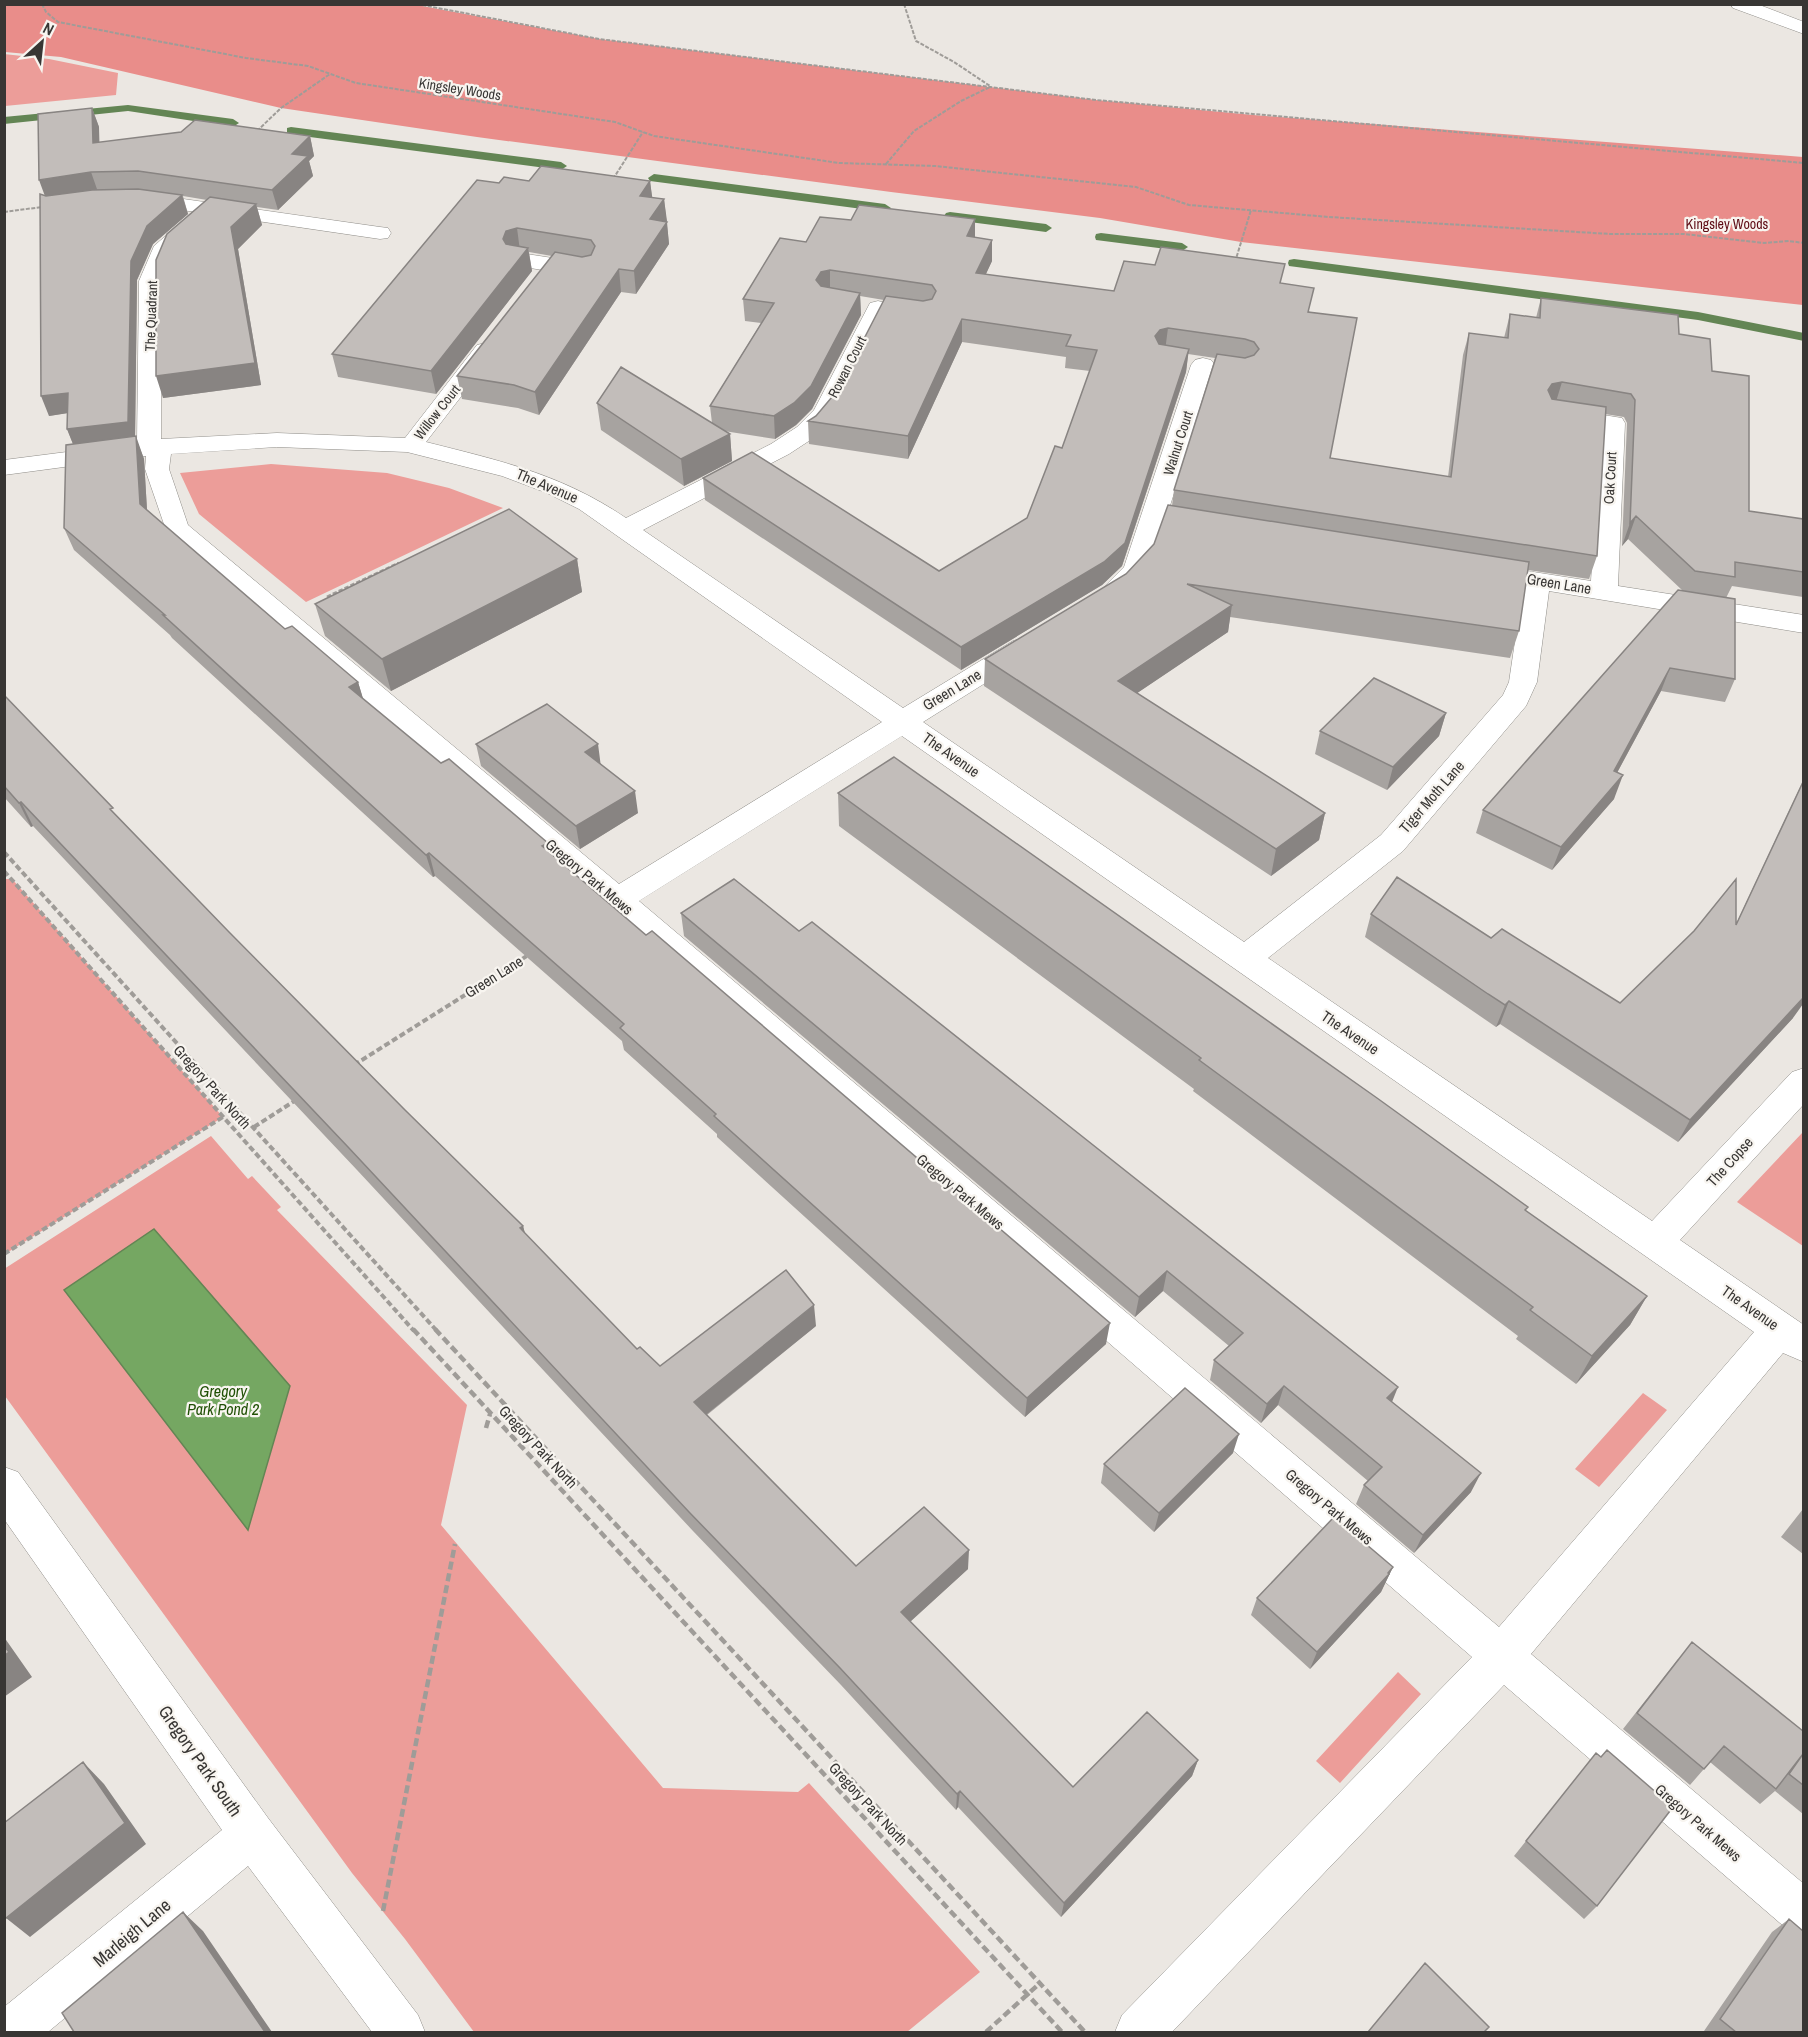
<svg xmlns="http://www.w3.org/2000/svg" width="1808" height="2037" viewBox="0 0 1808 2037" font-family="'Archivo Narrow',sans-serif">
  <style>
    .green { fill: #ec9d99 }
    .forest { fill: #e98d8a }
    .water { fill: #75a762; stroke: #638554; stroke-width: 1.5 }
    .lines { fill: none; stroke-linecap: round; stroke-linejoin: round }
    .stream { fill: #638554; fill-rule: evenodd }
    .minor-casing { stroke: #8f8d88; stroke-width: 1 }
    .path-far3 { stroke: #9f9c98; stroke-width: 2; stroke-dasharray: 4 1.5; stroke-linecap: butt }
    .path-far2 { stroke: #9f9c98; stroke-width: 3; stroke-dasharray: 4.5 2; stroke-linecap: butt }
    .path-far1 { stroke: #9f9c98; stroke-width: 4; stroke-dasharray: 6 3; stroke-linecap: butt }
    .path { stroke: #9f9c98; stroke-width: 4.5; stroke-dasharray: 8 4; stroke-linecap: butt }
    .minor { fill: #fff; fill-rule: evenodd }
    .wall { fill: #a7a3a0 }
    .shaded-wall { fill: #888482 }
    .building { fill: #c2bdba; stroke: #888482; stroke-width: 1.5 }
    .labels { text-anchor: middle; stroke-width: 4.5; stroke-linejoin: round; paint-order: stroke }
    .far-street-label { font-size: 14px; fill: #383634; stroke: #f8f5f0 }
    .far-park-label { font-size: 14px; fill: #5e0c14; stroke: #f8f5f0 }
    .street-label { font-size: 15px; fill: #383634; stroke: #f8f5f0 }
    .water-label { font-size: 16px; font-style: italic; fill: #205005; stroke: #f8f5f0 }
    .near-street-label { font-size: 18px; fill: #383634; stroke: #f8f5f0 }
  </style>
  <rect width="100%" height="100%" fill="#ebe7e2"/>
  <path class="green" d="M 4,54 L 49,59 L 118,73 L 116,95 L 5,106 Z
    M 271,464 L 387,473 L 449,488 L 503,508 L 306,602 L 199,514 L 180,473 Z
    M 5,879 L 12,879 L 223,1117 L 5,1254 Z
    M 1803,1132 L 1803,1246 L 1737,1202 Z
    M 211,1136 L 248,1179 L 252,1176 L 281,1207 L 277,1210 L 467,1405 L 441,1525 L 663,1788 L 798,1792 L 809,1783 L 980,1972 L 907,2032 L 474,2032 L 405,1939 L 352,1873 L 5,1396 L 4,1269 Z
    M 1643,1393 L 1667,1410 L 1599,1487 L 1575,1469 Z
    M 1398,1672 L 1421,1694 L 1340,1783 L 1316,1761 Z"/>
  <path class="forest" d="M 4,5 L 417,5 L 599,39 L 1096,100 L 1253,115 L 1803,157 L 1803,305 L 1241,242 L 1100,218 L 891,192 L 477,137 L 281,108 L 61,57 L 5,52 Z"/>
  <path class="water" d="M 154,1229 L 290,1386 L 248,1530 L 64,1290 Z"/>
  <g class="lines">
    <path class="stream" d="M 128,105 L 233,119 L 239,123 L 233,127 L 128,111 L 4,124 L 4,117 Z
      M 291,127 L 561,162 L 567,166 L 561,170 L 287,134 L 287,128 Z
      M 654,174 L 885,204 L 891,208 L 885,212 L 650,181 L 648,178 Z
      M 950,212 L 1046,224 L 1052,228 L 1046,232 L 946,219 L 944,216 L 946,213 Z
      M 1101,233 L 1182,243 L 1188,247 L 1182,251 L 1096,240 L 1095,237 L 1096,234 Z
      M 1294,259 L 1698,312 L 1804,333 L 1804,341 L 1698,320 L 1289,266 L 1288,263 L 1289,260 Z"/>
    <g class="minor-casing">
      <path id="minor" d="M 1730,4 L 1757,4 L 1804,22 L 1804,34 L 1733,8 Z
        M 141,193 L 380,227 L 388,228 L 391,233 L 388,238 L 380,239 L 134,203 L 130,199 L 134,195 Z
        M 184,226 L 192,227 L 195,232 L 172,254 L 161,281 L 161,439 L 277,433 L 405,438 L 477,345 L 485,343 L 493,345 L 497,350 L 426,442 C 501,461 561,474 626,518 L 771,444 L 797,427 L 814,410 L 870,303 L 878,301 L 886,303 L 889,308 L 836,413 L 815,437 L 789,454 L 643,530 L 903,708 L 1013,641 L 1023,638 L 1033,641 L 1037,647 L 1033,653 L 923,722 L 1244,942 L 1381,835 L 1503,695 L 1509,682 L 1523,587 L 1473,578 L 1469,572 L 1473,566 L 1482,564 L 1591,581 L 1601,428 L 1551,420 L 1548,415 L 1551,410 L 1560,408 L 1622,418 L 1625,423 L 1618,586 L 1804,615 L 1804,633 L 1549,591 L 1537,682 L 1526,706 L 1403,851 L 1268,958 L 1652,1221 L 1792,1072 L 1804,1068 L 1804,1104 L 1680,1240 L 1804,1325 L 1804,1362 L 1783,1353 L 1531,1654 L 1804,1884 L 1804,1937 L 1788,1930 L 1504,1685 L 1172,2032 L 1115,2032 L 1122,2015 L 1472,1657 L 606,908 L 167,533 L 145,469 L 146,456 L 4,475 L 4,460 L 137,443 L 139,281 L 154,246 L 176,227 ZM 277,447 L 407,452 L 502,476 L 547,493 L 579,509 L 882,722 L 619,884 L 188,525 L 169,469 L 171,454 ZM 902,736 L 1754,1332 L 1499,1627 L 639,901 Z
        M 520,253 L 585,263 L 593,265 L 596,270 L 593,275 L 585,277 L 512,265 L 509,260 L 512,255 Z
        M 1203,358 L 1211,360 L 1215,365 L 1167,515 L 1214,524 L 1218,529 L 1214,534 L 1205,537 L 1163,529 L 1145,576 L 1119,600 L 1110,602 L 1101,600 L 1097,594 L 1124,567 L 1191,365 L 1195,360 Z
        M 4,1467 L 18,1472 L 268,1818 L 418,2015 L 425,2032 L 372,2032 L 248,1866 L 48,2032 L 4,2032 L 4,2007 L 222,1830 L 4,1519 Z"/>
    </g>
    <path class="path-far3" d="M 42,4 L 46,12 L 58,22 L 246,58 L 308,66 L 356,83 L 615,122 L 654,136 L 839,163 L 935,166 L 1136,187 L 1189,205 L 1329,217 L 1611,234 L 1684,234 L 1764,243 L 1789,241 L 1804,243
      M 417,4 L 599,39 L 1096,100 L 1804,163
      M 904,4 L 916,41 L 954,62 L 990,86
      M 257,131 L 281,108 L 330,74
      M 886,164 L 914,131 L 961,101 L 990,87
      M 613,179 L 643,132
      M 4,212 L 42,207
      M 1235,262 L 1251,210"/>
    <path class="path-far2" d="M 327,597 L 399,563"/>
    <path class="path-far1" d="M 4,852 L 437,1331
      M 4,871 L 414,1331
      M 354,1065 L 530,954
      M 254,1127 L 296,1100
      M 4,1254 L 223,1117"/>
    <path class="path" d="M 413,1329 L 1062,2032
      M 435,1329 L 1084,2031
      M 486,1428 L 490,1414
      M 383,1911 L 455,1544
      M 986,2032 L 1040,1983"/>
    <use href="#minor" class="minor"/>
  </g>
  <path class="wall" d="M 92,108 L 99,127 L 99,143 L 310,136 L 314,156 L 309,161 L 313,176 L 278,210 L 257,207 L 262,225 L 238,249 L 261,385 L 163,398 L 207,200 L 183,196 L 188,214 L 153,244 L 137,280 L 135,436 L 144,459 L 147,510 L 285,629 L 358,682 L 363,699 L 441,763 L 548,843 L 550,853 L 1106,1344 L 1025,1417 L 717,1137 L 717,1134 L 624,1050 L 622,1041 L 435,876 L 433,877 L 172,638 L 170,635 L 74,550 L 64,528 L 73,444 L 67,429 L 67,413 L 49,416 L 45,195 Z
    M 529,181 L 650,181 L 652,198 L 664,199 L 669,244 L 636,294 L 621,292 L 539,415 L 518,408 L 462,399 L 457,376 L 552,256 L 529,252 L 532,271 L 436,394 L 338,377 L 332,354 L 499,183 Z
    M 975,219 L 975,237 L 992,261 L 985,275 L 1114,291 L 1282,284 L 1310,312 L 1330,458 L 1448,477 L 1463,355 L 1469,333 L 1504,338 L 1510,314 L 1536,318 L 1541,298 L 1679,334 L 1712,371 L 1749,511 L 1803,519 L 1803,597 L 1732,586 L 1726,598 L 1735,679 L 1725,702 L 1661,691 L 1617,773 L 1614,799 L 1552,870 L 1476,833 L 1483,810 L 1683,591 L 1628,539 L 1622,546 L 1627,423 L 1624,417 L 1605,414 L 1597,556 L 1589,579 L 1528,570 L 1519,631 L 1510,658 L 1230,617 L 1228,632 L 1137,693 L 1325,813 L 1319,840 L 1271,876 L 984,686 L 985,659 L 1126,574 L 1154,544 L 1172,506 L 1174,490 L 1215,358 L 1188,354 L 1186,372 L 1122,566 L 1102,585 L 961,670 L 705,500 L 703,478 L 939,571 L 1027,518 L 1062,448 L 1090,371 L 1065,368 L 1066,357 L 962,342 L 908,459 L 809,444 L 808,421 L 816,416 L 837,391 L 884,300 L 860,296 L 861,315 L 812,409 L 796,425 L 775,439 L 724,431 L 730,434 L 732,461 L 684,486 L 601,430 L 597,403 L 712,423 L 710,406 L 761,323 L 745,321 L 743,299 L 806,242 L 851,220 Z
    M 577,559 L 582,592 L 391,691 L 325,636 L 315,604 Z
    M 4,695 L 116,815 L 229,932 L 405,1110 L 523,1226 L 525,1234 L 637,1349 L 660,1366 L 816,1326 L 707,1415 L 856,1566 L 968,1569 L 910,1622 L 1073,1787 L 1198,1760 L 1192,1776 L 1061,1917 L 958,1807 L 956,1810 L 841,1685 L 693,1531 L 357,1170 L 33,826 L 31,827 L 4,797 Z
    M 1446,713 L 1439,736 L 1387,790 L 1315,754 L 1320,731 Z
    M 476,744 L 601,764 L 638,813 L 580,849 L 481,766 Z
    M 1803,781 L 1793,1018 L 1678,1142 L 1500,1024 L 1496,1027 L 1480,1016 L 1365,937 L 1371,914 L 1491,938 L 1620,1003 L 1736,924 Z
    M 838,793 L 1526,1212 L 1647,1296 L 1630,1325 L 1576,1384 L 1516,1339 L 1518,1336 L 1241,1127 L 1193,1091 L 1194,1089 L 839,826 Z
    M 681,913 L 1392,1402 L 1471,1492 L 1414,1553 L 1356,1504 L 1364,1485 L 1368,1481 L 1278,1405 L 1261,1423 L 1210,1380 L 1214,1360 L 1229,1346 L 1163,1291 L 1135,1317 L 684,936 Z
    M 1233,1453 L 1154,1532 L 1101,1483 L 1104,1464 Z
    M 1803,1509 L 1803,1554 L 1781,1537 Z
    M 1393,1567 L 1381,1592 L 1310,1669 L 1251,1615 L 1257,1598 Z
    M 1678,1659 L 1803,1731 L 1803,1814 L 1775,1791 L 1760,1804 L 1710,1762 L 1690,1785 L 1623,1729 Z
    M 1596,1753 L 1597,1906 L 1584,1919 L 1514,1856 Z
    M 1789,1919 L 1803,2032 L 1706,2032 L 1704,2031 L 1772,1932 Z"/>
  <path class="shaded-wall" d="M 92,108 L 99,127 L 100,163 L 93,143 Z
    M 310,136 L 314,156 L 309,161 L 313,176 L 278,210 L 272,190 L 292,154 Z
    M 91,172 L 98,192 L 46,199 L 39,180 Z
    M 650,181 L 653,203 L 640,196 Z
    M 182,195 L 188,214 L 153,244 L 137,280 L 135,441 L 75,449 L 67,429 L 131,261 L 147,226 Z
    M 664,199 L 667,221 L 652,242 L 650,219 Z
    M 256,204 L 262,225 L 238,249 L 261,385 L 163,398 L 156,376 L 231,227 Z
    M 975,219 L 975,241 L 967,236 Z
    M 667,222 L 669,244 L 636,294 L 634,271 Z
    M 517,228 L 520,251 L 507,261 L 503,239 L 506,231 Z
    M 992,240 L 992,261 L 976,296 L 976,273 Z
    M 528,248 L 532,271 L 436,394 L 431,371 Z
    M 619,269 L 621,292 L 539,415 L 535,392 Z
    M 830,270 L 830,292 L 821,294 L 816,280 L 821,272 Z
    M 860,293 L 861,315 L 812,409 L 796,425 L 775,439 L 774,416 Z
    M 962,319 L 962,342 L 908,459 L 908,436 Z
    M 1168,328 L 1165,351 L 1157,353 L 1155,336 L 1160,330 Z
    M 1189,349 L 1186,372 L 1122,566 L 1102,585 L 961,670 L 961,647 Z
    M 1562,382 L 1555,405 L 1548,390 L 1552,384 Z
    M 68,393 L 75,412 L 49,416 L 41,396 Z
    M 730,434 L 732,461 L 684,486 L 681,459 Z
    M 136,436 L 144,459 L 148,527 L 140,504 Z
    M 1636,516 L 1628,539 L 1622,546 L 1630,523 Z
    M 577,559 L 582,592 L 391,691 L 382,659 Z
    M 1232,605 L 1228,632 L 1115,708 L 1118,681 Z
    M 1670,668 L 1661,691 L 1605,795 L 1614,771 Z
    M 358,682 L 365,705 L 349,687 Z
    M 1446,713 L 1439,736 L 1387,790 L 1393,767 Z
    M 598,744 L 601,767 L 585,752 Z
    M 1623,775 L 1614,799 L 1552,870 L 1561,847 Z
    M 635,791 L 638,813 L 580,849 L 576,826 Z
    M 21,802 L 33,826 L 31,827 L 19,803 Z
    M 1325,813 L 1319,840 L 1271,876 L 1276,849 Z
    M 548,843 L 553,865 L 542,846 Z
    M 429,853 L 435,876 L 433,877 L 426,855 Z
    M 1803,998 L 1803,1004 L 1793,1018 L 1678,1142 L 1690,1120 Z
    M 1509,1001 L 1500,1024 L 1496,1027 L 1505,1005 Z
    M 523,1226 L 529,1248 L 520,1228 Z
    M 1167,1271 L 1163,1291 L 1135,1317 L 1139,1297 Z
    M 1647,1296 L 1630,1325 L 1576,1384 L 1592,1356 Z
    M 814,1305 L 816,1326 L 697,1422 L 694,1402 Z
    M 1110,1323 L 1106,1344 L 1025,1417 L 1027,1398 Z
    M 1284,1386 L 1278,1405 L 1261,1423 L 1267,1404 Z
    M 1398,1387 L 1390,1407 L 1387,1398 Z
    M 1239,1434 L 1233,1453 L 1154,1532 L 1159,1513 Z
    M 1481,1473 L 1471,1492 L 1414,1553 L 1423,1535 Z
    M 969,1550 L 968,1569 L 901,1630 L 901,1612 Z
    M 1393,1567 L 1381,1592 L 1310,1669 L 1317,1652 Z
    M 4,1637 L 32,1677 L 4,1697 Z
    M 1198,1760 L 1192,1776 L 1061,1917 L 1064,1903 Z
    M 83,1762 L 104,1784 L 146,1844 L 30,1937 L 6,1918 Z
    M 960,1791 L 958,1807 L 956,1810 L 957,1794 Z
    M 183,1912 L 203,1931 L 272,2032 L 265,2032 Z"/>
  <path class="building" d="M 92,108 L 93,143 L 181,132 L 195,120 L 310,136 L 292,154 L 308,156 L 272,190 L 138,171 L 91,172 L 39,180 L 38,114 Z
    M 541,166 L 650,181 L 640,196 L 664,199 L 650,219 L 667,222 L 634,271 L 619,269 L 535,392 L 514,385 L 457,376 L 555,252 L 582,257 L 591,255 L 595,246 L 591,240 L 517,228 L 506,231 L 503,239 L 506,244 L 528,248 L 431,371 L 332,354 L 477,180 L 499,183 L 504,177 L 529,181 Z
    M 138,189 L 182,195 L 147,226 L 131,261 L 128,422 L 67,429 L 68,393 L 41,396 L 40,194 L 46,196 L 92,190 Z
    M 210,197 L 256,204 L 231,227 L 255,363 L 156,376 L 156,260 L 167,234 Z
    M 859,205 L 975,219 L 967,236 L 992,240 L 976,273 L 1114,291 L 1124,261 L 1155,265 L 1161,247 L 1285,264 L 1280,283 L 1314,288 L 1308,312 L 1357,318 L 1330,458 L 1451,477 L 1469,333 L 1508,338 L 1510,314 L 1540,318 L 1541,298 L 1678,315 L 1679,334 L 1710,339 L 1712,371 L 1749,376 L 1749,511 L 1803,519 L 1803,572 L 1735,562 L 1735,577 L 1695,571 L 1636,516 L 1630,523 L 1635,400 L 1631,394 L 1562,382 L 1552,384 L 1548,390 L 1552,399 L 1606,407 L 1597,556 L 1174,490 L 1217,354 L 1245,358 L 1254,355 L 1259,349 L 1254,342 L 1245,339 L 1168,328 L 1160,330 L 1155,336 L 1159,344 L 1189,349 L 1125,543 L 1104,562 L 961,647 L 703,478 L 752,452 L 939,571 L 1027,518 L 1055,446 L 1062,448 L 1097,350 L 1066,346 L 1071,335 L 962,319 L 908,436 L 808,421 L 816,416 L 837,391 L 886,296 L 923,301 L 932,299 L 936,291 L 932,285 L 830,270 L 821,272 L 816,280 L 821,286 L 860,293 L 811,386 L 794,403 L 774,416 L 710,406 L 774,303 L 743,299 L 780,238 L 806,242 L 820,217 L 851,220 Z
    M 621,367 L 730,434 L 681,459 L 597,403 Z
    M 136,436 L 140,504 L 285,629 L 292,626 L 358,682 L 349,687 L 441,763 L 449,759 L 548,843 L 542,846 L 646,935 L 652,931 L 1110,1323 L 1027,1398 L 714,1116 L 716,1114 L 620,1028 L 624,1024 L 429,853 L 426,855 L 163,615 L 165,615 L 64,528 L 66,445 Z
    M 1168,505 L 1529,562 L 1519,631 L 1187,584 L 1232,605 L 1118,681 L 1325,813 L 1276,849 L 985,659 L 1126,574 L 1154,544 Z
    M 509,509 L 577,559 L 382,659 L 315,604 Z
    M 1678,590 L 1735,599 L 1735,679 L 1670,668 L 1614,771 L 1623,775 L 1561,847 L 1483,810 Z
    M 1374,678 L 1446,713 L 1393,767 L 1320,731 Z
    M 4,695 L 113,808 L 110,809 L 229,932 L 405,1110 L 523,1226 L 520,1228 L 637,1349 L 640,1347 L 660,1366 L 786,1270 L 814,1305 L 694,1402 L 856,1566 L 924,1507 L 969,1550 L 901,1612 L 1073,1787 L 1147,1712 L 1198,1760 L 1064,1903 L 960,1791 L 957,1794 L 840,1668 L 689,1512 L 348,1147 L 21,802 L 19,803 L 4,786 Z
    M 547,704 L 598,744 L 585,752 L 635,791 L 576,826 L 476,744 Z
    M 894,757 L 1377,1098 L 1528,1207 L 1525,1210 L 1647,1296 L 1592,1356 L 1530,1310 L 1533,1307 L 1248,1096 L 1199,1060 L 1201,1058 L 838,793 Z
    M 1803,782 L 1803,998 L 1690,1120 L 1509,1001 L 1505,1005 L 1488,994 L 1371,914 L 1397,877 L 1491,938 L 1502,929 L 1620,1003 L 1694,931 L 1736,879 L 1736,925 Z
    M 734,879 L 799,931 L 812,922 L 1398,1387 L 1387,1398 L 1481,1473 L 1423,1535 L 1364,1485 L 1382,1467 L 1284,1386 L 1267,1404 L 1214,1360 L 1243,1333 L 1167,1271 L 1139,1297 L 681,913 Z
    M 1185,1388 L 1239,1434 L 1159,1513 L 1104,1464 Z
    M 1334,1517 L 1393,1567 L 1388,1573 L 1389,1574 L 1317,1652 L 1257,1598 Z
    M 1692,1642 L 1803,1731 L 1803,1754 L 1776,1789 L 1724,1746 L 1704,1769 L 1637,1713 Z
    M 4,1646 L 9,1652 L 4,1656 Z
    M 1607,1750 L 1673,1807 L 1597,1906 L 1526,1841 L 1596,1753 L 1601,1757 Z
    M 1803,1754 L 1803,1785 L 1789,1774 Z
    M 83,1762 L 125,1823 L 6,1918 L 4,1916 L 4,1823 Z
    M 183,1912 L 265,2032 L 74,2032 L 62,2013 Z
    M 1789,1919 L 1803,1931 L 1803,2032 L 1736,2032 L 1720,2019 Z
    M 1425,1963 L 1489,2027 L 1484,2032 L 1368,2032 Z"/>
  <g class="labels">
    <g class="far-street-label">
      <text transform="translate(460 89) rotate(9)" y="5">Kingsley Woods</text>
      <text transform="translate(151 316) rotate(-88)" y="5">The Quadrant</text>
      <text transform="translate(847 367) rotate(-63)" y="5">Rowan Court</text>
      <text transform="translate(437 412) rotate(-52)" y="5">Willow Court</text>
      <text transform="translate(1178 443) rotate(-72)" y="5">Walnut Court</text>
      <text transform="translate(1610 478) rotate(-87)" y="5">Oak Court</text>
    </g>
    <g class="far-park-label">
      <text x="1727" y="229">Kingsley Woods</text>
    </g>
    <g class="street-label">
      <text transform="translate(547 486) rotate(23)" y="5">The Avenue</text>
      <text transform="translate(1559 584) rotate(9)" y="5">Green Lane</text>
      <text transform="translate(952 690) rotate(-31)" y="5">Green Lane</text>
      <text transform="translate(951 755) rotate(35)" y="5">The Avenue</text>
      <text transform="translate(1432 797) rotate(-49)" y="5">Tiger Moth Lane</text>
      <text transform="translate(589 877) rotate(40)" y="5">Gregory Park Mews</text>
      <text transform="translate(494 977) rotate(-32)" y="5">Green Lane</text>
      <text transform="translate(1350 1033) rotate(34)" y="5">The Avenue</text>
      <text transform="translate(212 1087) rotate(48)" y="5">Gregory Park North</text>
      <text transform="translate(1730 1162) rotate(-48)" y="5">The Copse</text>
      <text transform="translate(960 1192) rotate(40)" y="5">Gregory Park Mews</text>
      <text transform="translate(1750 1308) rotate(35)" y="5">The Avenue</text>
      <text transform="translate(538 1447) rotate(47)" y="5">Gregory Park North</text>
      <text transform="translate(1329 1507) rotate(40)" y="5">Gregory Park Mews</text>
      <text transform="translate(868 1804) rotate(47)" y="5">Gregory Park North</text>
      <text transform="translate(1698 1823) rotate(41)" y="5">Gregory Park Mews</text>
    </g>
    <g class="water-label">
      <text x="223" y="1397">Gregory<tspan x="223" dy="18">Park Pond 2</tspan></text>
    </g>
    <g class="near-street-label">
      <text transform="translate(200 1761) rotate(55)" y="6">Gregory Park South</text>
      <text transform="translate(132 1933) rotate(-40)" y="6">Marleigh Lane</text>
    </g>
  </g>
  <rect width="1808" height="2037" fill="none" stroke="#383634" stroke-width="12"/>
  <g transform="translate(42 42) rotate(27)" stroke="#f8f5f0" stroke-width="4.5" paint-order="stroke">
  <path d="M0-4.5L10 22L0 15L-10 22Z" fill="#383634"/>
  <text y="-9" font-size="16" font-weight="bold" text-anchor="middle" fill="#383634">N</text>
  </g>
</svg>
